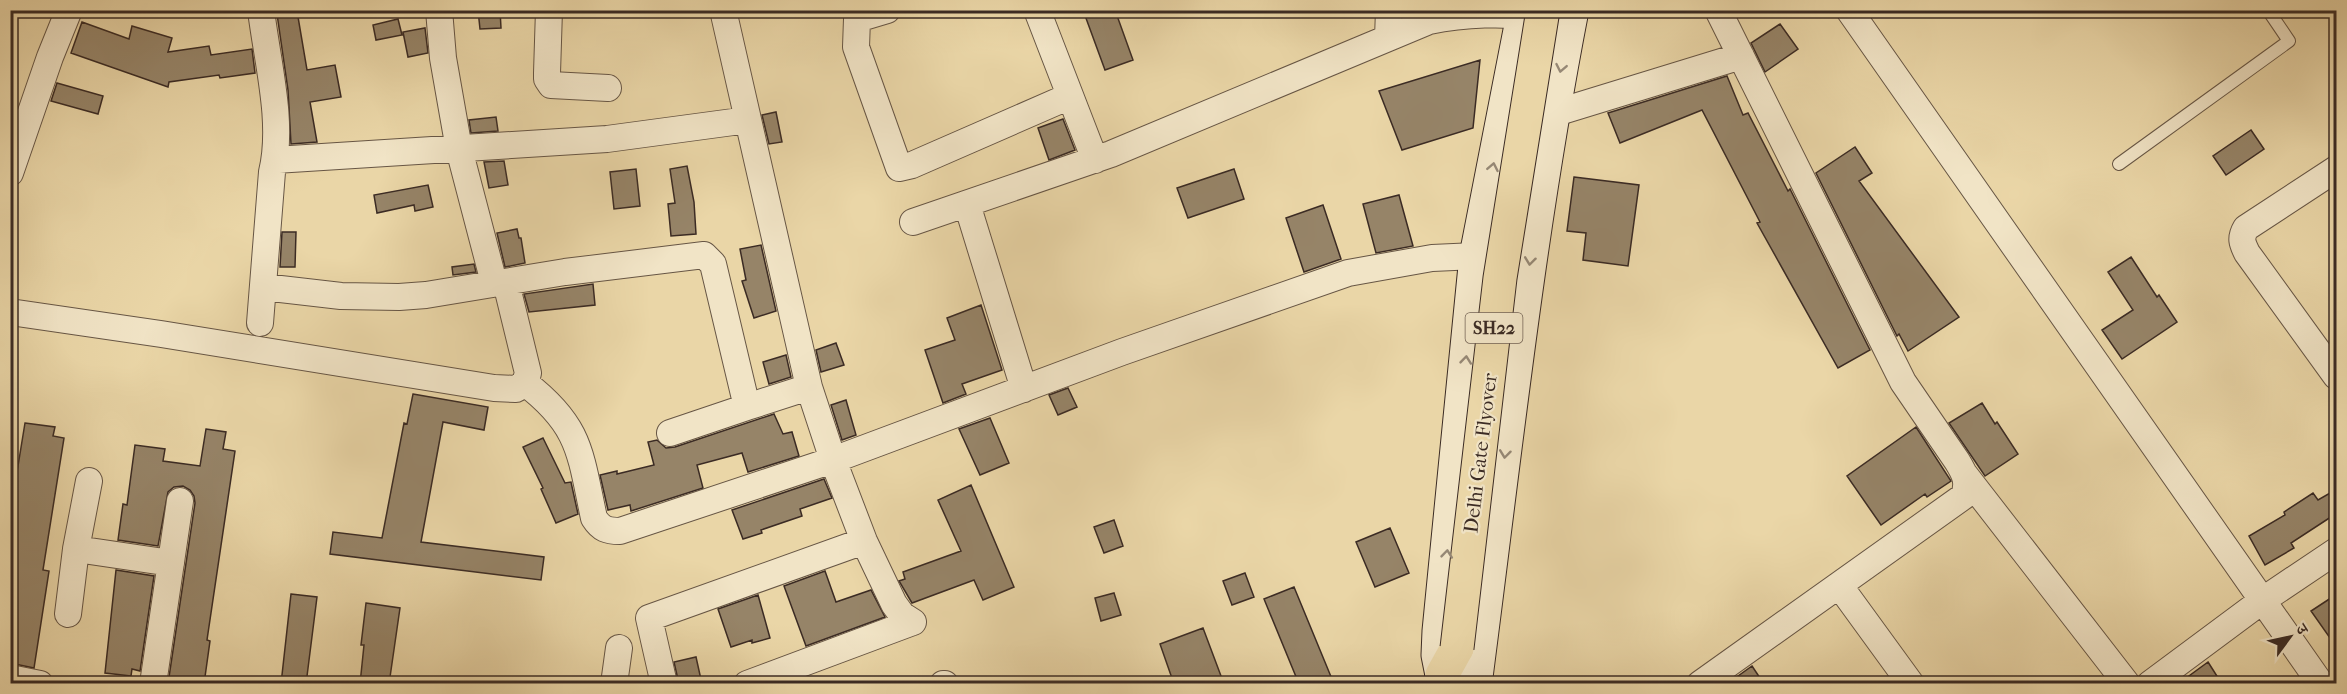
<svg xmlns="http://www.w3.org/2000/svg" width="2347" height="694" viewBox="0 0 2347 694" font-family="'IM FELL French Canon','Noto Serif Devanagari',serif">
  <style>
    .building { fill: #968468; stroke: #3b2b24; stroke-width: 1.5 }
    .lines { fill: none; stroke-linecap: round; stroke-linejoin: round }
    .lane-casing { stroke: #675645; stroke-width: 14 }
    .street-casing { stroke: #675645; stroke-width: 28 }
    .secondary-casing { stroke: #3b2b24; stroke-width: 35 }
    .highway-casing { stroke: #3b2b24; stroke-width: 35 }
    .lane { stroke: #f1e4c6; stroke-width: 12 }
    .street { stroke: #f1e4c6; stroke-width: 26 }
    .secondary { stroke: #f1e4c6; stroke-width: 33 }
    .highway { stroke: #ead6a7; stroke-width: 33 }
    .highway-bridge-casing { stroke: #3b2b24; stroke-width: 35; stroke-linecap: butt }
    .highway-bridge { stroke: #ead6a7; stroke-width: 33 }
    .oneway { stroke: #968875 }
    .labels { text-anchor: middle; stroke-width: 4.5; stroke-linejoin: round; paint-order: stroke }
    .shield { fill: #f1e4c6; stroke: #726255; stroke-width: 1.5 }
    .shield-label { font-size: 18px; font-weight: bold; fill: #3b2b24 }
    .street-label { font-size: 20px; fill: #3b2b24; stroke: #f1e4c6 }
  </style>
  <rect width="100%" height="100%" fill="#ead6a7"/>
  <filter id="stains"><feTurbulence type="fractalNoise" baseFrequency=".00333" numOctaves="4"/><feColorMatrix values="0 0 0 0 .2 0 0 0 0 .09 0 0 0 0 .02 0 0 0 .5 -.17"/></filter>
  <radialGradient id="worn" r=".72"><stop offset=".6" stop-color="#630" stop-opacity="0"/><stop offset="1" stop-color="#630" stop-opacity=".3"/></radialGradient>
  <path class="building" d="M 478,10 L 500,10 L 501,28 L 480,29 Z
    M 1083,10 L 1115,10 L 1133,60 L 1105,70 Z
    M 297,11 L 307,70 L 335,65 L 341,97 L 310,102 L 317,142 L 291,144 L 288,90 L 277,14 Z
    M 398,19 L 402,35 L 376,40 L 373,25 Z
    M 82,22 L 129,39 L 132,26 L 172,38 L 168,52 L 209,46 L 211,55 L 252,49 L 255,73 L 220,78 L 219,75 L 169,82 L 168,87 L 71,53 Z
    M 1780,24 L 1798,49 L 1765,72 L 1751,43 Z
    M 425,28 L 428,53 L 408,57 L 403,32 Z
    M 1480,60 L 1473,128 L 1402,150 L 1379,91 Z
    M 1727,76 L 1743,115 L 1748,113 L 1788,191 L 1790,189 L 1870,350 L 1838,368 L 1757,223 L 1760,222 L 1702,110 L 1620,143 L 1608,113 Z
    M 57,83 L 103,96 L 98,114 L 51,101 Z
    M 776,112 L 782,142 L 769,144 L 762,115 Z
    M 496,117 L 498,131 L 471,133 L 469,120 Z
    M 1063,119 L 1075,150 L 1049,160 L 1038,128 Z
    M 2251,130 L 2264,149 L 2226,175 L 2213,156 Z
    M 1855,147 L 1872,173 L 1859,181 L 1959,317 L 1908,351 L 1899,334 L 1897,336 L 1816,173 Z
    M 504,161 L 508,185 L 489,188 L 484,162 Z
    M 687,166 L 694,202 L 696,234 L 671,236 L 668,204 L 675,203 L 670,169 Z
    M 636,169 L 640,206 L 614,209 L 610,172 Z
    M 1234,169 L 1244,199 L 1188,218 L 1177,188 Z
    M 1574,177 L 1639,185 L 1628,266 L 1583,260 L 1586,233 L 1567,231 Z
    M 428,185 L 433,207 L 415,211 L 414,205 L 377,213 L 374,195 Z
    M 1399,195 L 1413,246 L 1376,253 L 1363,204 Z
    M 1323,205 L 1341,259 L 1304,272 L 1286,218 Z
    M 517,229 L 519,238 L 521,238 L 525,263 L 505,267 L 497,233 Z
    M 282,232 L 296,232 L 295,267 L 280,267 Z
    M 761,245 L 776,311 L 754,318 L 742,281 L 746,280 L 740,249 Z
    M 2131,257 L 2157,297 L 2159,295 L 2177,322 L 2122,359 L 2102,330 L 2133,310 L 2108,272 Z
    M 474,264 L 476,272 L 453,275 L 452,267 Z
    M 593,284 L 595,305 L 529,312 L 524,294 Z
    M 981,305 L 1002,370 L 962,384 L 966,394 L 943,403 L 925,350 L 955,340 L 947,318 Z
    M 836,343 L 844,365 L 821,372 L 816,350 Z
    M 786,355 L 791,377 L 769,384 L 763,362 Z
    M 1068,388 L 1077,407 L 1058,415 L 1049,395 Z
    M 413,394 L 488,407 L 484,430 L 443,422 L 421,542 L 544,557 L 541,580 L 330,554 L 333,532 L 382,538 L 404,423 L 407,424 Z
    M 846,400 L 856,435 L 842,440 L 831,405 Z
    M 1982,403 L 1995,424 L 1997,422 L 2018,454 L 1985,476 L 1949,423 Z
    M 774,414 L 783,434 L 792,432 L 799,456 L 748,472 L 742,453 L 697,465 L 703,488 L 631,511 L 630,505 L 608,510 L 600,475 L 617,471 L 617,474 L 654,465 L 648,442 L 657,440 L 666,448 L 675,447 Z
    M 990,418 L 1009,463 L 980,475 L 959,429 Z
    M 25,423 L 55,427 L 53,436 L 64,438 L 43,570 L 49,571 L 34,668 L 10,663 L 10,515 Z
    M 1916,427 L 1951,481 L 1927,497 L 1925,494 L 1881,525 L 1847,476 Z
    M 206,429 L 226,432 L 223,449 L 235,451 L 207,640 L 210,641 L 204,684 L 168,684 L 195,503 L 194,496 L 190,490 L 183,486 L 174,487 L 168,492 L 158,546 L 118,540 L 123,504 L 127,505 L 135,445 L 165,449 L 163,461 L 200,466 Z
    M 543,438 L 565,483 L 571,482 L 578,514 L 556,523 L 541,489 L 543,488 L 523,447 Z
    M 824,479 L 832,498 L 800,509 L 802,516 L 761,530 L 762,533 L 743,539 L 732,510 Z
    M 971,485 L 1014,587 L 983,600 L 974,580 L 912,603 L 899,581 L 905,579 L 903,572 L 961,551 L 938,500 Z
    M 2337,489 L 2337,513 L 2291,543 L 2294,548 L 2265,565 L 2249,536 L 2285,515 L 2284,512 L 2313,493 L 2318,500 Z
    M 1114,520 L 1123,546 L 1104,553 L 1094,527 Z
    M 1390,528 L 1409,573 L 1375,587 L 1356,542 Z
    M 116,570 L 154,576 L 140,671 L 132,669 L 131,676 L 105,673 Z
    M 825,571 L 836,602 L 871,590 L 885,617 L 806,646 L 784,586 Z
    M 1245,573 L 1254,597 L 1232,605 L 1223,581 Z
    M 1294,587 L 1334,684 L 1299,684 L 1264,599 Z
    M 1114,593 L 1121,615 L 1101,621 L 1095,598 Z
    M 291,594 L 317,597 L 306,684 L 281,684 Z
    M 2337,594 L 2337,648 L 2311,611 Z
    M 758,595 L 770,638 L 752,643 L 752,640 L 731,647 L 718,609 Z
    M 366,603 L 400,608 L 389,684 L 360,684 L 364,645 L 361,645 Z
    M 1203,628 L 1224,684 L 1174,684 L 1160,644 Z
    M 696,657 L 702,684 L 679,684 L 674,662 Z
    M 2208,662 L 2222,684 L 2178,684 Z
    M 1752,666 L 1764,684 L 1727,684 Z"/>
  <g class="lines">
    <g class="lane-casing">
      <path id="lane" d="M 2119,164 L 2289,41 L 2268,10"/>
    </g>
    <g class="street-casing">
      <path id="street" d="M 549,10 L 547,73 L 547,79 L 551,85 L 608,88
        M 723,10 L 809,387 L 833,460 L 864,541 L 894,604 L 902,615 L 913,622
        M 887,10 L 857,19 L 856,47 L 899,168 L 912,165 L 1070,96
        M 1037,10 L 1095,160
        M 1849,10 L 2321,684
        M 1388,38 L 1389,10
        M 1552,114 L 1741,56
        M 275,160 L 607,139 L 748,120
        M 2336,169 L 2246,228 C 2240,238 2242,243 2247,253 L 2336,376
        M 10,173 L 50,57 L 69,10
        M 967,204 L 1024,389
        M 913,222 L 1111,154 L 1429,21 C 1464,14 1505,12 1540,18
        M 263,287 L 341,296 L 399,297 L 426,295 L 565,272 L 704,255 L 713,264 L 747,407 L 670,433
        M 10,312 L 161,334 L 494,388 L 516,389 L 525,383 L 528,373 L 508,291 C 504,283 496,282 492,275 L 459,149 L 443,58 L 439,10
        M 260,323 L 272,172 C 284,122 267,61 261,10
        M 525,383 C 581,426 580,453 594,518 C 601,529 607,531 620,531 L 833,460 L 1122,352 L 1348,273 L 1432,258 L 1476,256
        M 747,407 L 809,387
        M 1965,475 L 2127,684
        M 76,549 L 171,563
        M 1839,585 L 1911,684
        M 68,614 L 76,549 L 89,481
        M 10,678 L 40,684
        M 153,684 L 180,501
        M 614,684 L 619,648
        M 664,684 L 649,618 L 864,541
        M 747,684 L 913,622
        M 943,684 L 945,684
        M 1700,684 L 1964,496 C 1969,482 1965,474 1957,461 L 1903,382 L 1718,10
        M 2150,684 L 2263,600 L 2336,551"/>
    </g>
    <g class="secondary-casing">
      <path id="secondary" d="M 1442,675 L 1438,655 L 1439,631 L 1476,256 L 1524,10
        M 1464,683 L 1476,677 C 1505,454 1529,231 1572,10"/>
    </g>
    <g class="highway-casing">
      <path id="highway" d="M 1441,684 L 1442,675 L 1457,648"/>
    </g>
    <use href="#lane" class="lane"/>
    <use href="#street" class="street"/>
    <use href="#secondary" class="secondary"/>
    <use href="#highway" class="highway"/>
    <g class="highway-bridge-casing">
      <path id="highway-bridge" d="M 1457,648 L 1500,278 L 1543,10"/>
    </g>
    <use href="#highway-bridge" class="highway-bridge"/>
  </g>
  <defs><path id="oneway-chevron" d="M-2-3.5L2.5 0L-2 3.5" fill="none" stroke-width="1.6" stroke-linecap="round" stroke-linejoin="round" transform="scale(1.5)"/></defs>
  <g class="oneway">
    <use href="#oneway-chevron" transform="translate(1561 68) rotate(101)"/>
    <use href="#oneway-chevron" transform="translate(1493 167) rotate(-79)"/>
    <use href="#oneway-chevron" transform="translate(1530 261) rotate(97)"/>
    <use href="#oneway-chevron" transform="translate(1466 360) rotate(-84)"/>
    <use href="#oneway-chevron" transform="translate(1505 454) rotate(97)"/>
    <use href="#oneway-chevron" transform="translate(1447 554) rotate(-84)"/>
  </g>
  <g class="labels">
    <rect class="shield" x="1465.5" y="313" width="57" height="30" rx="4.5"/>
    <g class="shield-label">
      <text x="1494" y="334">SH22</text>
    </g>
    <g class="street-label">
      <text transform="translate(1480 453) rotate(-83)" y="7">Delhi Gate Flyover</text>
    </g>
  </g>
  <rect width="2347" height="694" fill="none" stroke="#ead6a7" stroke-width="36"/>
  <rect x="12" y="12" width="2323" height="670" fill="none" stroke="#3b2b24" stroke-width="3"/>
  <rect x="18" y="18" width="2311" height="658" fill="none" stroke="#3b2b24" stroke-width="1.5"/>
  <g transform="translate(2290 637) rotate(57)" stroke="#f1e4c6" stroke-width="4.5" paint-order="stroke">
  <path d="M0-4.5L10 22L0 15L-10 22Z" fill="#3b2b24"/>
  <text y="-9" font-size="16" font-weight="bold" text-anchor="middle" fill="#3b2b24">उ</text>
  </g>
  <rect width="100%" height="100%" filter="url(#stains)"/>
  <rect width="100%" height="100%" fill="url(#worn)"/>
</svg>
